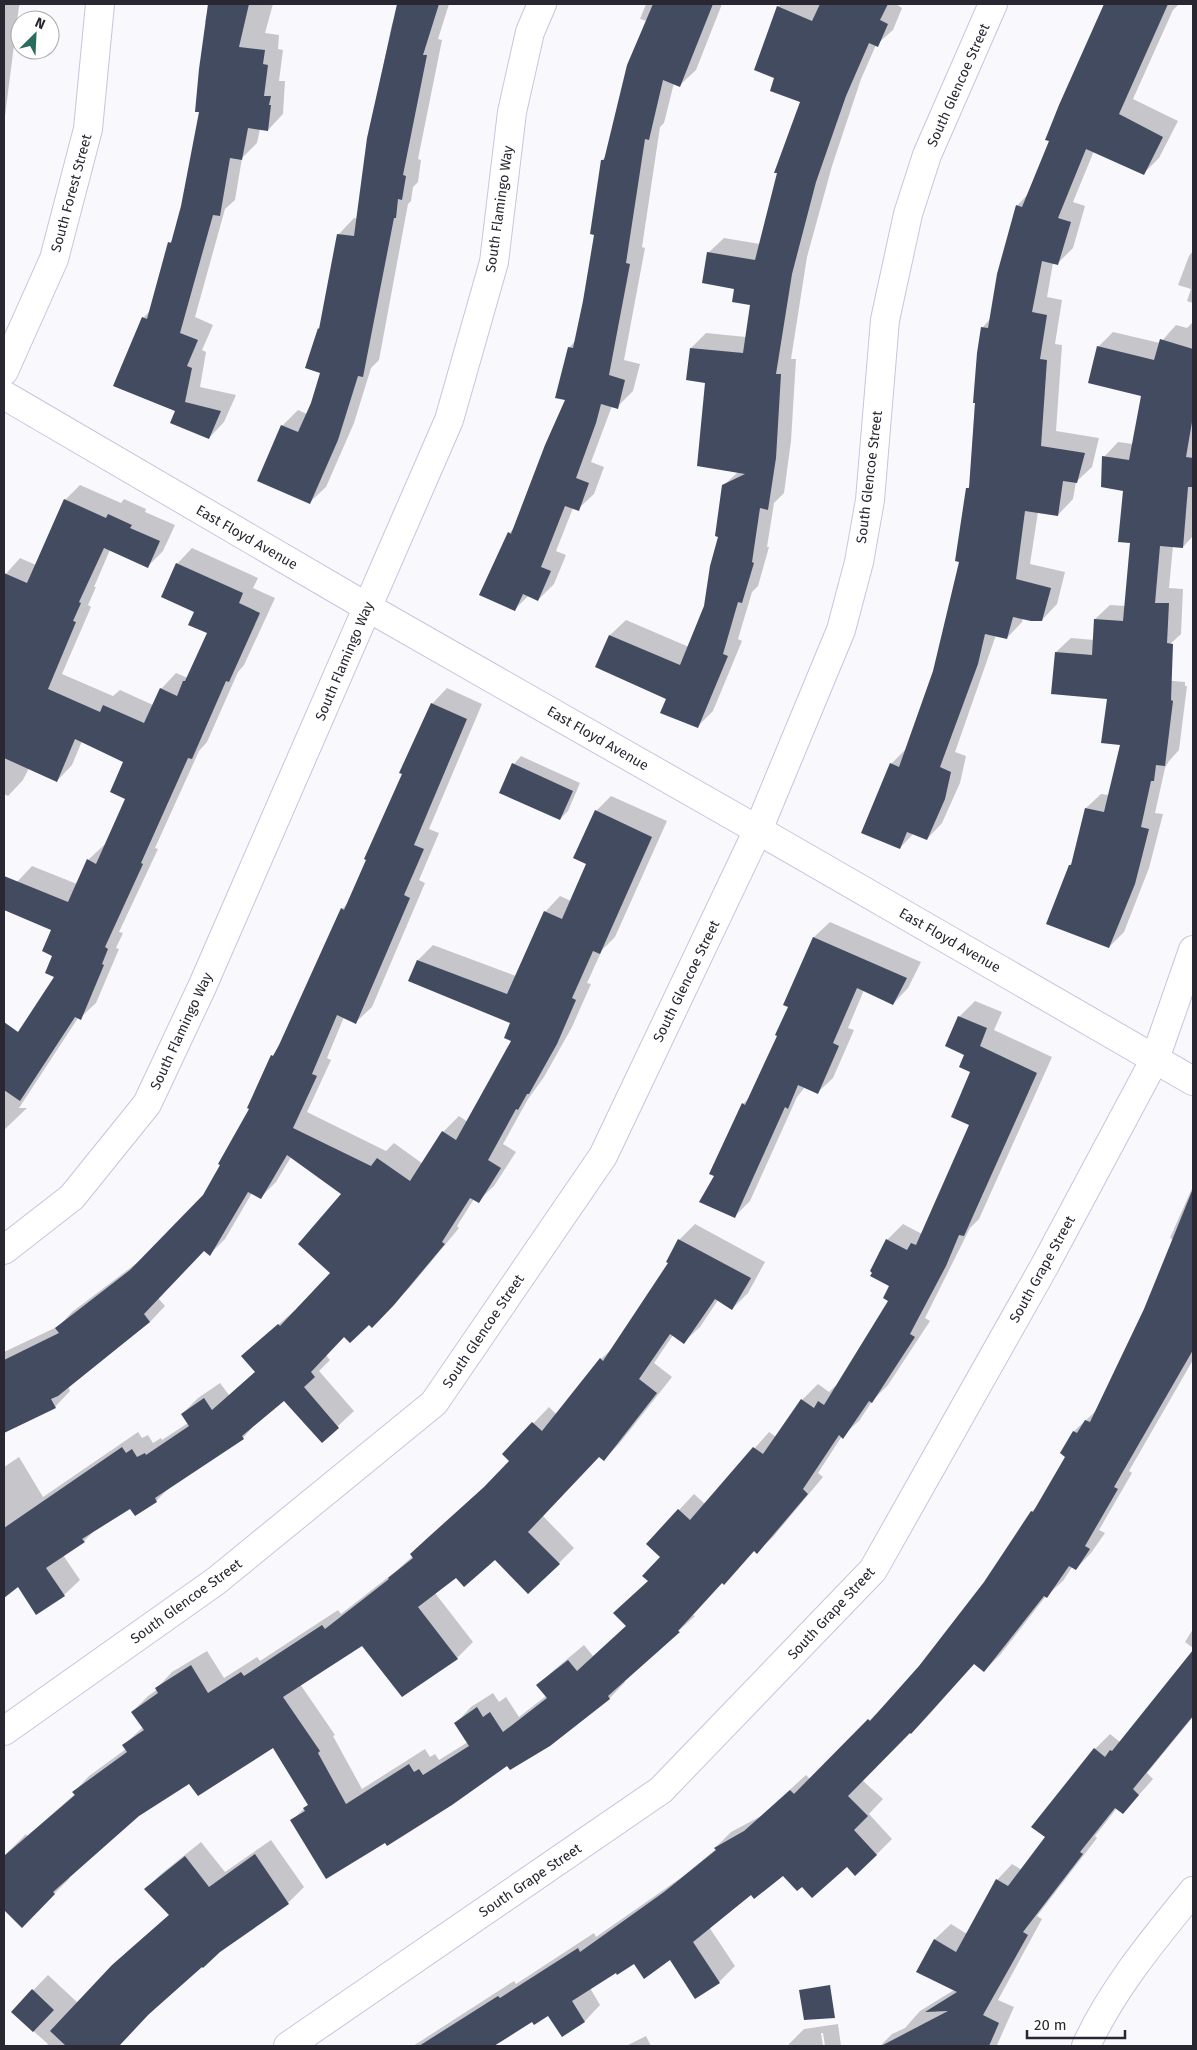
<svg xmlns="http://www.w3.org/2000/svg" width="1197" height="2050" viewBox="0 0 1197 2050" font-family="'Fira Sans',sans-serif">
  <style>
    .shadow { fill: #0003 }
    .building { fill: #424b60 }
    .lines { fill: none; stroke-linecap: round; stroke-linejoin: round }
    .minor-casing { stroke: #c7c5e0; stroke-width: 30 }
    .minor { stroke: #fff; stroke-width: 28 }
    .labels { text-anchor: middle; stroke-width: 5; stroke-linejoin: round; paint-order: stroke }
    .street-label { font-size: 14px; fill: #282732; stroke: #fff }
  </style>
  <rect width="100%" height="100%" fill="#f8f8fd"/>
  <path class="shadow" d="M 4,4 L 21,4 L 19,6 L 4,124 Z
    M 209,4 L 273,4 L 265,33 L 279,35 L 278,49 L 283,50 L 279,81 L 285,81 L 283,114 L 268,130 L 260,129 L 257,143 L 242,158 L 235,200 L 225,209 L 195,317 L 213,325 L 202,350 L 206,352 L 200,387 L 236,395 L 224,422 L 209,438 L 177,410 L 143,318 L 151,310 L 169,243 L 174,239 L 182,207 L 201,111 L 207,22 L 205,22 Z
    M 399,4 L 449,4 L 438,39 L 442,40 L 418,159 L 421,160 L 418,182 L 413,187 L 411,201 L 408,204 L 379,360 L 371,368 L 354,423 L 326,487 L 310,502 L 282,426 L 298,410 L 307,414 L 322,372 L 319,329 L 321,326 L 339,234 L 354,218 L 358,219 L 368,139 L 392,24 Z
    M 646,4 L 722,4 L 696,70 L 680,85 L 674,83 L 664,123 L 660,127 L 642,247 L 645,248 L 624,360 L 640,364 L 633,391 L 617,407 L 612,406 L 591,462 L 604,467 L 594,494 L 578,509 L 573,508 L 556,551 L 566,555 L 554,584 L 538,600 L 529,595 L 514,610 L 509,533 L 515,527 L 567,400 L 569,348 L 576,340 L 596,234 L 602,160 L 606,156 L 647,21 L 640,19 Z
    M 781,4 L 896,4 L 902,8 L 893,30 L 876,45 L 861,79 L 832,166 L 807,257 L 791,359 L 796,359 L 791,441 L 784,493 L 774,503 L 767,547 L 769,547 L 758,586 L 752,592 L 738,639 L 742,641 L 713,711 L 697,727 L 668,698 L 596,667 L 610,635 L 626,620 L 689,647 L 706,607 L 720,536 L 723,486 L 738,472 L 707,382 L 691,348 L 706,333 L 746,337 L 752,304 L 735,288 L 708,253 L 724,238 L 760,244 L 801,101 L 776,77 L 778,7 Z
    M 1105,4 L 1179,4 L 1173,10 L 1133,99 L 1178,121 L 1159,158 L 1143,174 L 1094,151 L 1073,202 L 1085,206 L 1073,248 L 1057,264 L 1053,263 L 1047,297 L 1062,300 L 1055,344 L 1062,345 L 1056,431 L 1099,438 L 1092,467 L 1076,482 L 1073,499 L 1058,515 L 1038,512 L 1030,564 L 1065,572 L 1057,604 L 1042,620 L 1023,618 L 1022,622 L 1007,638 L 996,635 L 955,752 L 966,756 L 960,783 L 942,823 L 927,839 L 914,833 L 900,848 L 891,764 L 907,748 L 934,671 L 961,561 L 968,488 L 970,486 L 978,353 L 983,327 L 990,319 L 1017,206 L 1028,194 L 1050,140 L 1060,105 Z
    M 1193,251 L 1193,303 L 1187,301 L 1191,289 L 1178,285 L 1189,256 Z
    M 1192,323 L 1193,536 L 1183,547 L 1173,546 L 1169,588 L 1183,589 L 1181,634 L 1166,648 L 1162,680 L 1185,682 L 1185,686 L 1187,686 L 1179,750 L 1169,761 L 1165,768 L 1155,813 L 1163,814 L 1149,868 L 1124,932 L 1109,947 L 1070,865 L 1073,862 L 1086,808 L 1101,794 L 1109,795 L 1121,744 L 1108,697 L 1056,652 L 1071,638 L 1094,640 L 1095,619 L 1110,605 L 1126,606 L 1131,542 L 1124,489 L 1104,457 L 1118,442 L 1133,444 L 1142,395 L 1098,347 L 1113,332 L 1160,343 L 1176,325 L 1187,328 Z
    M 80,485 L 121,503 L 124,499 L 146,509 L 145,512 L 175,525 L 163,551 L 148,566 L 110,550 L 94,587 L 96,587 L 88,605 L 91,607 L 62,674 L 113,696 L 120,690 L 153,705 L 161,689 L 176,673 L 188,678 L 208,633 L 196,612 L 177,564 L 192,548 L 258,578 L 253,588 L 275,598 L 244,665 L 238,672 L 207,742 L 199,751 L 155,848 L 158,849 L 119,932 L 123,933 L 116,948 L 119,949 L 96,1003 L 80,1018 L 78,1018 L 19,1108 L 27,1108 L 4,1130 L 4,1055 L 56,977 L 52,930 L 17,882 L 32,866 L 77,884 L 88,860 L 104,845 L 106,846 L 127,798 L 125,761 L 82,741 L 72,765 L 57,781 L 29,768 L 23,780 L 8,796 L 4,794 L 4,576 L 20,558 L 36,565 L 65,500 Z
    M 447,688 L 482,704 L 429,829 L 439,833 L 419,880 L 425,883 L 372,1007 L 356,1022 L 344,1017 L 327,1058 L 331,1060 L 307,1112 L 386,1151 L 394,1143 L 423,1164 L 443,1132 L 459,1116 L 468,1122 L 513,1041 L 512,1022 L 418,960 L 433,945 L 516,976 L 545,912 L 560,896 L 571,901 L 588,864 L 596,811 L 611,796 L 667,821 L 615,937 L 602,950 L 587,983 L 591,984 L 572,1027 L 544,1077 L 528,1099 L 503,1144 L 516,1152 L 494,1186 L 478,1201 L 474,1199 L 457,1226 L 459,1228 L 410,1287 L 387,1311 L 345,1336 L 326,1355 L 330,1360 L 319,1371 L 354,1411 L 322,1441 L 284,1399 L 258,1421 L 243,1438 L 171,1486 L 156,1501 L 131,1507 L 97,1528 L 84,1541 L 63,1555 L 80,1580 L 64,1595 L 18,1585 L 4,1596 L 4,1467 L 19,1457 L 43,1497 L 138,1432 L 142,1438 L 148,1435 L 153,1443 L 161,1438 L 162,1440 L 188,1423 L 182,1414 L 198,1398 L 220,1383 L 229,1395 L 256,1371 L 243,1356 L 295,1310 L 296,1311 L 332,1273 L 342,1194 L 291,1157 L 276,1182 L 260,1198 L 252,1193 L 225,1239 L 210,1254 L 205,1249 L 158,1298 L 165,1306 L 150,1322 L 68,1386 L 70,1391 L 55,1407 L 4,1431 L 4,1352 L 59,1326 L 72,1312 L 146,1256 L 204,1196 L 251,1109 L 272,1056 L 277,1052 L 342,909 L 348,903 L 432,704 Z
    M 521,756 L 580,783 L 568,811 L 560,819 L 514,764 Z
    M 830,922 L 921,962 L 908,988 L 893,1004 L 864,990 L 848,1028 L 854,1030 L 833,1078 L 817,1093 L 805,1087 L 797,1097 L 750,1201 L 734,1217 L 716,1176 L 743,1104 L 751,1096 L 778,1035 L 789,1006 L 785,1004 L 814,937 Z
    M 975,1001 L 1002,1012 L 994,1030 L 1052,1057 L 979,1219 L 970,1228 L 925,1318 L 930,1321 L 888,1385 L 873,1400 L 859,1421 L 842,1436 L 818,1473 L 823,1477 L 773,1537 L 757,1552 L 755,1550 L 723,1582 L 693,1615 L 695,1616 L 624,1680 L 625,1682 L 610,1698 L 550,1745 L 508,1765 L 386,1841 L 292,1820 L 309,1804 L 274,1746 L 189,1782 L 138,1815 L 68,1877 L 70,1878 L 22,1926 L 4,1909 L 4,1856 L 26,1834 L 27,1836 L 75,1794 L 74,1792 L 89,1776 L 126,1749 L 124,1745 L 143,1727 L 132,1712 L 148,1696 L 158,1689 L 157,1688 L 172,1672 L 207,1651 L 224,1678 L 257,1657 L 260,1661 L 338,1610 L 341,1614 L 396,1571 L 413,1556 L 411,1554 L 427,1538 L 496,1477 L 511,1461 L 504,1454 L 549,1407 L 557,1415 L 601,1359 L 616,1345 L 670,1263 L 679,1240 L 695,1224 L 765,1262 L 748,1293 L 732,1309 L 718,1300 L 700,1327 L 684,1342 L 673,1335 L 654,1363 L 672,1377 L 619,1444 L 604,1459 L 599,1456 L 543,1516 L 574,1548 L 559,1563 L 495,1558 L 456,1576 L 435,1593 L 473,1642 L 457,1658 L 362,1644 L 300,1684 L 335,1735 L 333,1736 L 362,1789 L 425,1749 L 430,1757 L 435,1754 L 439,1760 L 468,1742 L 456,1723 L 471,1707 L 493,1693 L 499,1702 L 506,1697 L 519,1717 L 546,1696 L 538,1685 L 554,1670 L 584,1645 L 593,1656 L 627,1625 L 662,1557 L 679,1510 L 694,1494 L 705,1504 L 769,1432 L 776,1437 L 802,1400 L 818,1384 L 829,1392 L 835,1386 L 837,1387 L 890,1301 L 891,1285 L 887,1240 L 903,1224 L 922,1234 L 970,1124 L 972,1071 L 966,1054 L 959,1017 Z
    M 1193,1186 L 1193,1360 L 1129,1471 L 1132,1473 L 1099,1530 L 1105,1533 L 1091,1553 L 1076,1569 L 1072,1567 L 1063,1581 L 1046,1596 L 1000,1655 L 984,1671 L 975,1663 L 927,1717 L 911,1733 L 910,1731 L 862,1780 L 883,1799 L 869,1814 L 892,1839 L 876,1855 L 847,1865 L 803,1885 L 784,1874 L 751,1893 L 709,1927 L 735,1966 L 719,1982 L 671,1959 L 634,1962 L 590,1988 L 600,2005 L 585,2021 L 562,2035 L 548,2014 L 533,2020 L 491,2046 L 413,2046 L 514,1981 L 516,1984 L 594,1933 L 596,1937 L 682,1877 L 716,1849 L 715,1848 L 731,1832 L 761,1816 L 806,1775 L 810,1779 L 885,1705 L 919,1667 L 985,1582 L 1032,1511 L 1039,1505 L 1067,1456 L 1074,1431 L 1098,1409 L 1145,1309 L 1174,1240 L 1170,1238 Z
    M 1193,1629 L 1193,1648 L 1185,1642 Z
    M 1193,1652 L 1193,1717 L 1147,1773 L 1153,1779 L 1123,1813 L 1117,1808 L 1095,1836 L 1097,1838 L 1037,1916 L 1042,1919 L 998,2000 L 1014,2007 L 997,2045 L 880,2046 L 892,2034 L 905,2028 L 920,2011 L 954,1990 L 918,1971 L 935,1939 L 951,1924 L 967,1934 L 997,1880 L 1012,1864 L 1022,1870 L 1046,1837 L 1095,1749 L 1110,1734 L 1120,1742 L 1127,1735 Z
    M 271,1840 L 304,1887 L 288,1903 L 220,1951 L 154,2009 L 119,2046 L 46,2046 L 48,2044 L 12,2012 L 48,1975 L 78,2003 L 129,1950 L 170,1914 L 146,1889 L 161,1874 L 201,1842 L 225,1872 Z
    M 838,2024 L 841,2046 L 825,2046 L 823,2033 L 821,2033 L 823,2046 L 789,2046 L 789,2044 L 804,2029 Z
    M 646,2036 L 651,2046 L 626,2046 Z"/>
  <path class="building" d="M 208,4 L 249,4 L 239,47 L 265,50 L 263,64 L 268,65 L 264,96 L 271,96 L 269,105 L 271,105 L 268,131 L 248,128 L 242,160 L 230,158 L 220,216 L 213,215 L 180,333 L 198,340 L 187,366 L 192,368 L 185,402 L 221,411 L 209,439 L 170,423 L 175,411 L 113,386 L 142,317 L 147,319 L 168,242 L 171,243 L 181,206 L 199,112 L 195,112 L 199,69 Z
    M 397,4 L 439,4 L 423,55 L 427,55 L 403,175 L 406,176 L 402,200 L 398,199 L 396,218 L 394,218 L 363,377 L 358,376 L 338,440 L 310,504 L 257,481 L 281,425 L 298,432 L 311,403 L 320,373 L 305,368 L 318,328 L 319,329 L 337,234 L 354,236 L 367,138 Z
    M 653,4 L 713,4 L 680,87 L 663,80 L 649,140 L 645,139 L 626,263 L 630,264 L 609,375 L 625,380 L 618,409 L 601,404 L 596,423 L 576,478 L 589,483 L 579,511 L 565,506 L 541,567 L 551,571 L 538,601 L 523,594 L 515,611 L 479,595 L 508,532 L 511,534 L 545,445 L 565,400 L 555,398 L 568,347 L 573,348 L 583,301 L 594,235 L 590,234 L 601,160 L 604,160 L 627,65 Z
    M 820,4 L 888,4 L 880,20 L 888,24 L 878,47 L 869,43 L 846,96 L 816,182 L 792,274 L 776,374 L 781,374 L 776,458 L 768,510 L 760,508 L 752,562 L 754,563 L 742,603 L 738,602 L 723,654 L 728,656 L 698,728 L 660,713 L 666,699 L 595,667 L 609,635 L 680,665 L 704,606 L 710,566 L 718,537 L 715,536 L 722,485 L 745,474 L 697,466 L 705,383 L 686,380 L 690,348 L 743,353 L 750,305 L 732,302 L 734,289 L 702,283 L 707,252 L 755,260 L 777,173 L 774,173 L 800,102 L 770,91 L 774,78 L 754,70 L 777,6 L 812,21 Z
    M 1104,4 L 1168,4 L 1119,114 L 1163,137 L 1144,175 L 1086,149 L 1058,218 L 1071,222 L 1058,265 L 1042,261 L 1032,312 L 1047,315 L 1040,359 L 1047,360 L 1041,446 L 1085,453 L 1077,483 L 1063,481 L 1058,516 L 1025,511 L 1016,579 L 1051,588 L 1042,621 L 1031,621 L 1013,617 L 1007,639 L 985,634 L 978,664 L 940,767 L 951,772 L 945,799 L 927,840 L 907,832 L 900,849 L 861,833 L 890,763 L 899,767 L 933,671 L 959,562 L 955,561 L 966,488 L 969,488 L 975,403 L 973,403 L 977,353 L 981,327 L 988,328 L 997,274 L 1016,205 L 1022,207 L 1049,141 L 1045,140 L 1059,105 Z
    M 1160,339 L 1193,349 L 1193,416 L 1186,457 L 1193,458 L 1193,487 L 1188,487 L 1183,548 L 1160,546 L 1155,603 L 1169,603 L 1167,643 L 1173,644 L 1171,700 L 1173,701 L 1165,766 L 1156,765 L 1154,781 L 1151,781 L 1141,827 L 1149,829 L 1135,884 L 1109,948 L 1046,924 L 1069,865 L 1071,865 L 1085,808 L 1104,812 L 1120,745 L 1101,743 L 1107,699 L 1051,694 L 1055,652 L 1092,655 L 1094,619 L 1123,621 L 1130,543 L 1118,542 L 1123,491 L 1101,487 L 1102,456 L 1129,460 L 1141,396 L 1088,383 L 1097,346 L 1154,360 Z
    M 64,499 L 106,518 L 108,514 L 132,525 L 130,528 L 160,541 L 148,568 L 104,548 L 79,602 L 81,603 L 73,621 L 76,622 L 48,689 L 100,712 L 103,705 L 144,723 L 160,688 L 177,696 L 183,681 L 185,681 L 207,633 L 188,625 L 194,612 L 161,597 L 176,563 L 243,593 L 239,603 L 260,613 L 229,682 L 226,681 L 192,759 L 188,758 L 141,863 L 143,864 L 105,947 L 108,949 L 102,964 L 104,965 L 81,1020 L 75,1017 L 20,1101 L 4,1090 L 4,1022 L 18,1032 L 54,977 L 45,973 L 52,956 L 42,951 L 51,930 L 4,910 L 4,876 L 68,902 L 87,859 L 96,864 L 125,799 L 110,792 L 123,762 L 75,739 L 57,782 L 4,758 L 4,573 L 27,583 Z
    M 431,703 L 467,719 L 414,845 L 424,849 L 404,895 L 410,898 L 356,1024 L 337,1015 L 312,1074 L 317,1076 L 293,1128 L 371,1166 L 377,1158 L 410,1181 L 442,1131 L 456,1140 L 511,1041 L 504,1038 L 510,1023 L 408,981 L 417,960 L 507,994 L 544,911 L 562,919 L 586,864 L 573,858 L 595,810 L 652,837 L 600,954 L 593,951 L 572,998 L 576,1000 L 557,1044 L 529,1094 L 527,1094 L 518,1110 L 516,1109 L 488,1160 L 501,1168 L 479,1203 L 470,1198 L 442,1242 L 445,1244 L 394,1305 L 372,1328 L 369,1325 L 350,1343 L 344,1337 L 311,1372 L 315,1377 L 304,1387 L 339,1428 L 322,1443 L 284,1401 L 242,1436 L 244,1439 L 155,1498 L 157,1502 L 135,1516 L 130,1509 L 82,1539 L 85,1542 L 46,1568 L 65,1596 L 36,1615 L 18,1587 L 4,1598 L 4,1528 L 122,1447 L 126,1453 L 132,1449 L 137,1457 L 145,1453 L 146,1455 L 189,1426 L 181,1414 L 204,1398 L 212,1410 L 255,1372 L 241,1356 L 278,1324 L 280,1326 L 330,1273 L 298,1244 L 341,1194 L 287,1155 L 261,1199 L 248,1192 L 210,1256 L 204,1251 L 144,1314 L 150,1322 L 58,1396 L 51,1399 L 56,1408 L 4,1433 L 4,1360 L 59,1333 L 55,1328 L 130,1270 L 203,1195 L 220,1165 L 218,1164 L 249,1109 L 247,1108 L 271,1055 L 273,1056 L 279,1045 L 341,908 L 344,910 L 366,860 L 364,859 L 402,774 L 399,773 Z
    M 512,763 L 573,791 L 560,820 L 499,793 Z
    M 813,937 L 907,978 L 893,1005 L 857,988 L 833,1043 L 839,1046 L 818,1094 L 798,1085 L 788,1109 L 785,1107 L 735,1218 L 699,1202 L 714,1176 L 709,1174 L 742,1103 L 745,1105 L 777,1036 L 775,1035 L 788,1007 L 783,1005 Z
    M 958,1016 L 987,1028 L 980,1046 L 1037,1073 L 964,1236 L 959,1235 L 946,1266 L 910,1334 L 915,1337 L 872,1403 L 869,1401 L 843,1439 L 839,1435 L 803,1489 L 808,1494 L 757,1554 L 754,1551 L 724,1585 L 722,1583 L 678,1631 L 680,1632 L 608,1696 L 610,1699 L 550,1746 L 510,1770 L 507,1766 L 452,1805 L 387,1846 L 385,1843 L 326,1879 L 290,1820 L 305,1811 L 303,1808 L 308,1805 L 273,1748 L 198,1796 L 189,1784 L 139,1816 L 53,1892 L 55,1894 L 22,1928 L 4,1910 L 4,1856 L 75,1795 L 72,1792 L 127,1752 L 122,1745 L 144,1730 L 131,1712 L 158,1693 L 155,1688 L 191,1665 L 208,1693 L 241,1672 L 244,1676 L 322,1625 L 325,1629 L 389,1579 L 388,1578 L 413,1558 L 410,1554 L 484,1487 L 509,1461 L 502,1454 L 532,1422 L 542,1431 L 600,1358 L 603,1361 L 668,1263 L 666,1262 L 678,1239 L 751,1278 L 732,1310 L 715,1299 L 684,1344 L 670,1334 L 639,1379 L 657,1393 L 604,1461 L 599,1457 L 528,1532 L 560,1564 L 528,1594 L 495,1560 L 464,1587 L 456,1578 L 418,1607 L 458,1659 L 402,1697 L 362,1646 L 283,1697 L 320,1751 L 318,1753 L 346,1804 L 409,1764 L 414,1772 L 419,1769 L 423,1775 L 469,1746 L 454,1723 L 477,1707 L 483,1717 L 490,1712 L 503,1732 L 547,1698 L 536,1685 L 568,1660 L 577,1671 L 626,1626 L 613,1613 L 648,1581 L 642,1576 L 660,1557 L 646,1544 L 678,1509 L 690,1520 L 753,1447 L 763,1454 L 801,1399 L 814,1408 L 818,1401 L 824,1405 L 888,1301 L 883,1298 L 889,1286 L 870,1276 L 872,1273 L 870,1271 L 886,1239 L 907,1250 L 911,1243 L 916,1245 L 969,1125 L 951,1117 L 970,1072 L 959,1067 L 964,1055 L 945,1046 Z
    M 1192,1191 L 1193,1350 L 1114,1487 L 1118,1489 L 1085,1546 L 1090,1549 L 1076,1570 L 1069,1566 L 1047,1598 L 1044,1596 L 984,1672 L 974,1664 L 911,1734 L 910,1733 L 848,1796 L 868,1816 L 854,1830 L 877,1855 L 855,1876 L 847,1867 L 812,1898 L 802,1887 L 797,1891 L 783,1876 L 754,1899 L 751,1895 L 693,1942 L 720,1983 L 695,1999 L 670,1960 L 644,1979 L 634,1964 L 617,1975 L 616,1973 L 572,2001 L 585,2022 L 562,2037 L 548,2016 L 534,2025 L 532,2022 L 494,2046 L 419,2046 L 498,1996 L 500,1998 L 578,1948 L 580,1952 L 664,1892 L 716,1850 L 714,1848 L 744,1831 L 790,1790 L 794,1794 L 868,1719 L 870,1721 L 919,1666 L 984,1582 L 1031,1511 L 1033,1512 L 1065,1457 L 1060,1453 L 1073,1431 L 1077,1433 L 1085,1420 L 1090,1422 L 1144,1309 Z
    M 1193,1650 L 1193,1716 L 1133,1789 L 1139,1795 L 1123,1814 L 1115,1808 L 1080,1852 L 1083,1854 L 1023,1932 L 1028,1935 L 983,2015 L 999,2023 L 989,2046 L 881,2046 L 948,2011 L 925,2012 L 957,1992 L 916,1972 L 934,1939 L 956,1952 L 996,1879 L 1008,1886 L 1045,1837 L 1031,1827 L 1094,1748 L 1105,1757 L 1110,1750 L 1112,1751 Z
    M 255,1854 L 289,1904 L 220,1952 L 203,1968 L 202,1967 L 148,2015 L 119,2046 L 66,2046 L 50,2031 L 112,1965 L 169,1915 L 144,1889 L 185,1856 L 209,1887 Z
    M 830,1985 L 835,2018 L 804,2020 L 799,1990 Z
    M 32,1989 L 54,2010 L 33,2032 L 11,2012 Z"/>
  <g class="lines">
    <g class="minor-casing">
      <path id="minor" d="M 4,371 L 54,259 L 88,129 L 100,4
        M 4,395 L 367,607 L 758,830 L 1193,1081
        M 4,1250 L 72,1197 L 147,1104 L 202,987 L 449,420 L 494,262 L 512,112 L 530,32 L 542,4
        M 4,1731 L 216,1581 L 434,1403 L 603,1156 L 758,830 L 841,630 L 859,562 L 870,500 L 885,320 L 908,214 L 927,155 L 993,4
        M 288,2046 L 661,1790 L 873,1570 L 1045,1265 L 1155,1059 L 1193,950
        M 1086,2046 C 1112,1989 1154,1939 1193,1891"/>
    </g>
    <use href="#minor" class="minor"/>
  </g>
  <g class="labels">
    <g class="street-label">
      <text transform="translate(958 85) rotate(-66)" y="5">South Glencoe Street</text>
      <text transform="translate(71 193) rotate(-75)" y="5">South Forest Street</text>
      <text transform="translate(499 209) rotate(-82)" y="5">South Flamingo Way</text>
      <text transform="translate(869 477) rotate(-83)" y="5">South Glencoe Street</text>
      <text transform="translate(247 537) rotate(30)" y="5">East Floyd Avenue</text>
      <text transform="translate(344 661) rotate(-67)" y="5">South Flamingo Way</text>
      <text transform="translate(598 738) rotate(30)" y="5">East Floyd Avenue</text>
      <text transform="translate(950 940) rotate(30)" y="5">East Floyd Avenue</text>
      <text transform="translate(686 981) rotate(-64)" y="5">South Glencoe Street</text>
      <text transform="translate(181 1031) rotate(-65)" y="5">South Flamingo Way</text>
      <text transform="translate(1042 1269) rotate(-61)" y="5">South Grape Street</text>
      <text transform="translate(483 1331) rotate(-56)" y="5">South Glencoe Street</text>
      <text transform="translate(186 1601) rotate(-36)" y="5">South Glencoe Street</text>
      <text transform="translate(831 1613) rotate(-47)" y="5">South Grape Street</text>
      <text transform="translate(530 1880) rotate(-34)" y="5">South Grape Street</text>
    </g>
  </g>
  <rect width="1197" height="2050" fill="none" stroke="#282732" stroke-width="10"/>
  <g transform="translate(35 35) rotate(24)"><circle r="24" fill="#ffffff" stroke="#a9a9ad"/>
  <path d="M0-4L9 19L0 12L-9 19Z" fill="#286c5e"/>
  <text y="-8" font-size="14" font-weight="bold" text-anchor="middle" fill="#282732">N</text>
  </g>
  <path d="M1027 2030v8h98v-8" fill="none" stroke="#282732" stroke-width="2.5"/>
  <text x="1034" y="2030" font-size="15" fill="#282732" stroke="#ffffff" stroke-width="4" paint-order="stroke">20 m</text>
</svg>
